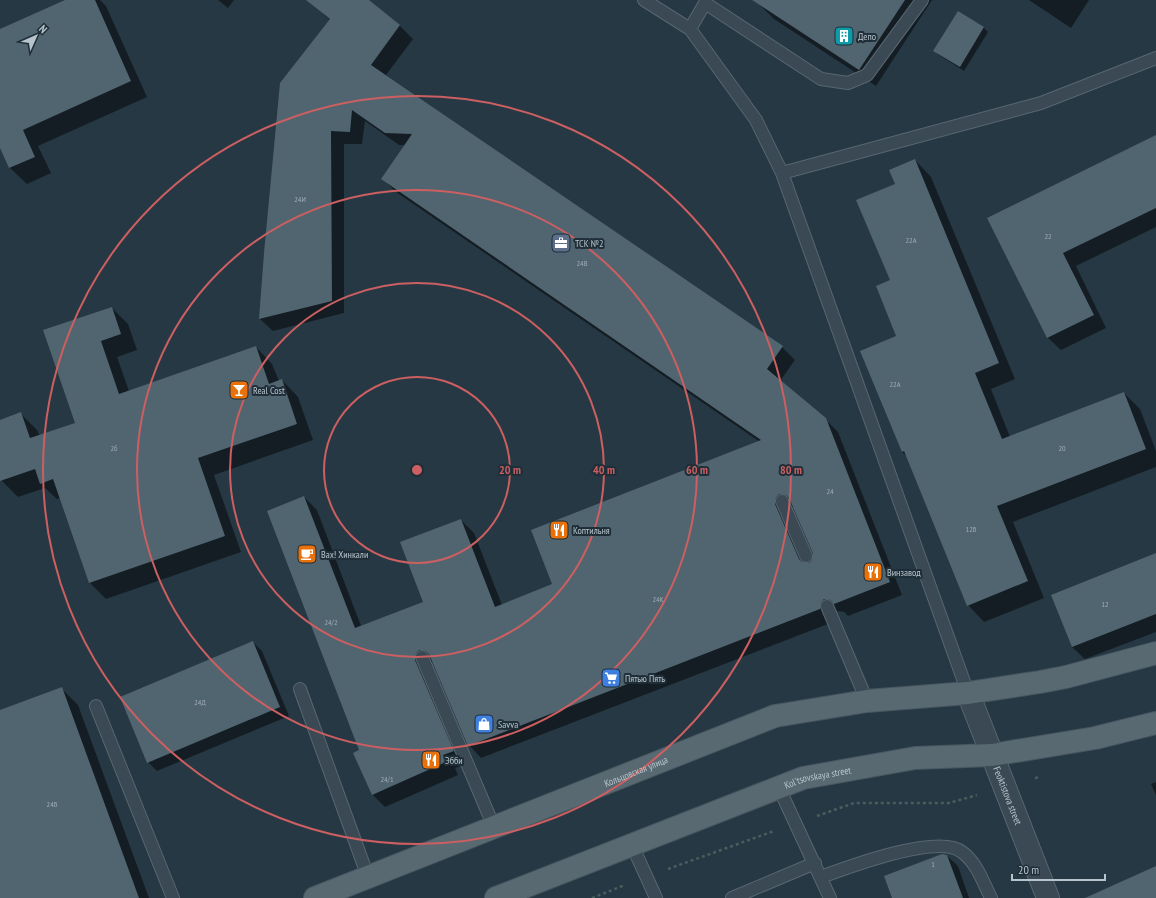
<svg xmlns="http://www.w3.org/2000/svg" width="1156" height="898" viewBox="0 0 1156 898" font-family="'PT Sans Narrow',sans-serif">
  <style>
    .shadow { fill: #0007; fill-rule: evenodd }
    .building { fill: #516570; fill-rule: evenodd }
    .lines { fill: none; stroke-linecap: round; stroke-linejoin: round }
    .service-casing { stroke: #586770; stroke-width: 14 }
    .tertiary-casing { stroke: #586770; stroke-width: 24 }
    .primary-casing { stroke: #47555f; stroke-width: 24 }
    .path { stroke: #46605d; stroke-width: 2.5; stroke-dasharray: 3 3; stroke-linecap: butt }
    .service { stroke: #3a4953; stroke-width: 12 }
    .tertiary { stroke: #3a4953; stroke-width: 22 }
    .primary { stroke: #586972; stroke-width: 22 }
    .ring { fill: none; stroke: #cb5f61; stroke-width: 2 }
    .labels { text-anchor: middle; stroke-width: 4; stroke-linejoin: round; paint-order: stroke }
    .number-label { font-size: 8px; fill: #9eacb5 }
    .poi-label { font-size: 10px; fill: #b7c4cc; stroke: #1f2e38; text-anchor: start }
    .street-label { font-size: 10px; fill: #b7c4cc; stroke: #1f2e38 }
    .centre { fill: #cb5f61; stroke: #1f2e38; stroke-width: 2 }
    .ring-label { font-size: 12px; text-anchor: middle; font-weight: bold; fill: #cb5f61; stroke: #1f2e38; stroke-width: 4; stroke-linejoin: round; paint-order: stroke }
  </style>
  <rect width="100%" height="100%" fill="#263843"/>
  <path class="shadow" d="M 68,0 L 100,0 L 106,6 L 147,97 L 38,146 L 51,173 L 27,184 L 10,168 L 0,145 L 0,30 Z
    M 218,0 L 234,0 L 228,8 Z
    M 316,0 L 368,0 L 400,26 L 413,39 L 386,75 L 782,347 L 795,360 L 780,381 L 825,419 L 838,432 L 902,595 L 848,616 L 844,612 L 838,611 L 833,615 L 833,622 L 481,758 L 469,745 L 433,662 L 428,666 L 466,764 L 455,768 L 458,775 L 385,807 L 373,795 L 360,751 L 304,497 L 317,510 L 361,626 L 424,603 L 461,520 L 474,533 L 502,605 L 554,585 L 760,442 L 396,192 L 383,179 L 406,145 L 399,145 L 365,121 L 362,144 L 344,144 L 344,313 L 273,331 L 260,319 L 265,253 L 330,20 L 312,4 ZM 792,507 L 794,507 L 814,553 L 812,562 L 808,563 L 788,518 L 787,513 Z
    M 759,0 L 932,0 L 876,86 L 774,19 L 757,2 Z
    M 1029,0 L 1089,0 L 1071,28 Z
    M 959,12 L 984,28 L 988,32 L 964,71 L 939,55 L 934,51 Z
    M 1156,136 L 1156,227 L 1076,266 L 1106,328 L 1061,350 L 1048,338 L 989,218 Z
    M 915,160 L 931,177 L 1015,379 L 991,389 L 1010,437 L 1124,393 L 1140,409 L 1156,451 L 1156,467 L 1013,522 L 1044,598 L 984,622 L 968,605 L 908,457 L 902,452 L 897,336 L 891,281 L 896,184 Z
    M 112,308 L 128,324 L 137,350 L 117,357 L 129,391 L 256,347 L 272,364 L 279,381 L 282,380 L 298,397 L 313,440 L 214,475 L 241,552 L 106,599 L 90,583 L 61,498 L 57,499 L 45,488 L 18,497 L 2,481 L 0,475 L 0,421 L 21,414 L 37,430 L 40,436 L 76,423 L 44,331 Z
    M 1156,555 L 1156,632 L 1085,659 L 1072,647 Z
    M 253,642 L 262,651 L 289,716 L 157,771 L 148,762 Z
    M 61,688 L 78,705 L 149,898 L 0,898 L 0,711 Z
    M 1156,782 L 1156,795 L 1151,784 Z
    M 947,856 L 958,866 L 969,898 L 893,898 Z"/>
  <path class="building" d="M 65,0 L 95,0 L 131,81 L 23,130 L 35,157 L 9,168 L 0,148 L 0,29 Z
    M 306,0 L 369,0 L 400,25 L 371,65 L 783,346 L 767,369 L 826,418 L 890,582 L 834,604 L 831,600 L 824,599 L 821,602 L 820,609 L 468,746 L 429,654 L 426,651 L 419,650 L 416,653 L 415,660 L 454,751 L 443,755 L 446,762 L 372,795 L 353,753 L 359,750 L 267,511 L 304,496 L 355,628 L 423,602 L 400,542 L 461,519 L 495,607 L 552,584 L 531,530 L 761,440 L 381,179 L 412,134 L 385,133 L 352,110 L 350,132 L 331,131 L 332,301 L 259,319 L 264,253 L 280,83 L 330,19 ZM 779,494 L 786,495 L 789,498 L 813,553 L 812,560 L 809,563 L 802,562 L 799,559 L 775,504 L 776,497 Z
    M 752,0 L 905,0 L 859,70 Z
    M 958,11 L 984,27 L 960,67 L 933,51 Z
    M 1156,135 L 1156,208 L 1063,253 L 1094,315 L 1047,338 L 987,218 Z
    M 915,159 L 999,363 L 975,373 L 1002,439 L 1124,392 L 1146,449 L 997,506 L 1028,581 L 967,606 L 904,451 L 902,452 L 860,351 L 896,336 L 876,286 L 890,280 L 856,200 L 895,184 L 889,170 Z
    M 112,307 L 121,334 L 101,341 L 119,394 L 256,346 L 269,384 L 282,379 L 297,424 L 198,458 L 225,536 L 89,583 L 53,479 L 40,484 L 35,469 L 0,481 L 0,420 L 21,412 L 30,438 L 75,423 L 43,330 Z
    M 1156,553 L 1156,614 L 1072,647 L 1051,595 Z
    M 253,641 L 280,707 L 147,763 L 120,697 Z
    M 62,687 L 139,898 L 0,898 L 0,710 Z
    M 942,854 L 947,855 L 963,898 L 892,898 L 884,876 Z
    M 1156,866 L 1156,898 L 1085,898 Z"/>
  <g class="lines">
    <g class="service-casing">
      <path id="service" d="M 644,0 L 690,29 L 756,120 L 782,173 L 968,693
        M 690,29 L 705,3 L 821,79 L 848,83 L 867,75 L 922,0
        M 782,173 L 1041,103 L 1156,58
        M 782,501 L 806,556
        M 827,606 L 867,701
        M 422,657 L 494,827
        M 300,689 L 368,877
        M 96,706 L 173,898
        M 779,788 L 830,898
        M 632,845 L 656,898
        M 821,877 C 848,867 939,833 962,852 C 977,863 983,882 991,898
        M 732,898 L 815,863"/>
    </g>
    <g class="tertiary-casing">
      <g id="tertiary">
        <path id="s1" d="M 968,693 L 1048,898"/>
      </g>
    </g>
    <g class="primary-casing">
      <g id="primary">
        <path id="s2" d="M 315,898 L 775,716 L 867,701 L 968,693 L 1040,682 L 1066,677 L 1156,653"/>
        <path id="s3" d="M 496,898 L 803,778 L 915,758 L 992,755 L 1095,738 L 1156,723"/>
      </g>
    </g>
    <path class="path" d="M 1035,778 L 1040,777
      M 817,816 L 854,803 L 949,803 L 977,795
      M 668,869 L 774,831
      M 592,898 L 625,885"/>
    <use href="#service" class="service"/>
    <use href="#tertiary" class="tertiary"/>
    <use href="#primary" class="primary"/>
  </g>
  <g class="ring">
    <circle cx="417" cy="470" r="93"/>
    <circle cx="417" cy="470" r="187"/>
    <circle cx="417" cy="470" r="280"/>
    <circle cx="417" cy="470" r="374"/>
  </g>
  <defs>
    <g id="building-square" transform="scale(1)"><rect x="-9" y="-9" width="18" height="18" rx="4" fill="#0f9aa8" stroke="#1f2e38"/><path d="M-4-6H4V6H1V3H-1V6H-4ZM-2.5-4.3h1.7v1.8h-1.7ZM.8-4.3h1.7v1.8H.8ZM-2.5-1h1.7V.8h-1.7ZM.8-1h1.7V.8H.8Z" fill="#fff"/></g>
    <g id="office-square" transform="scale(1)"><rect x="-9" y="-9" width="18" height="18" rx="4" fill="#5c6f8a" stroke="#1f2e38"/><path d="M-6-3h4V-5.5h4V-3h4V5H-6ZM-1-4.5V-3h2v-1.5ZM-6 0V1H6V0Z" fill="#fff"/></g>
    <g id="bar-square" transform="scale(1)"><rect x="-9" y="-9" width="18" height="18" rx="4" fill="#e8710a" stroke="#1f2e38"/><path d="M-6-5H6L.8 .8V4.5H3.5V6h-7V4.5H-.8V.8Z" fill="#fff"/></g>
    <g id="restaurant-square" transform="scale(1)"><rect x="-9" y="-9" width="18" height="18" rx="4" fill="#e8710a" stroke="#1f2e38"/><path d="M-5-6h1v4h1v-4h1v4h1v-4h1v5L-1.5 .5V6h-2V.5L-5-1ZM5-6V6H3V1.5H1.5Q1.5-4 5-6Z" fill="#fff"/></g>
    <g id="cafe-square" transform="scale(1)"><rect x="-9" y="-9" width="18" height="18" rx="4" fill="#e8710a" stroke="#1f2e38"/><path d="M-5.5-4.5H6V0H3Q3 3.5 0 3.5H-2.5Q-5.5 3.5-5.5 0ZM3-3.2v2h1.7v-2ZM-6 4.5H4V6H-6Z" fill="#fff"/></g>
    <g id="supermarket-square" transform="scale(1)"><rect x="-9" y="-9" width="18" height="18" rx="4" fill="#3f7fe0" stroke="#1f2e38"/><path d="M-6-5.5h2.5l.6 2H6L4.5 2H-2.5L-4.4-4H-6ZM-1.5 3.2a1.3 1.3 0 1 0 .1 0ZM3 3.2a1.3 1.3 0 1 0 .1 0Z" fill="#fff"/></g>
    <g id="shop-square" transform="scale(1)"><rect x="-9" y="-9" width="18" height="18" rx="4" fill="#3f7fe0" stroke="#1f2e38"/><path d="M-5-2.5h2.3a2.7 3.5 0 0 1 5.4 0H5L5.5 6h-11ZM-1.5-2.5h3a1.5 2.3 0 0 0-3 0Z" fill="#fff"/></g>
  </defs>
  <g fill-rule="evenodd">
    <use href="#building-square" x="844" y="36"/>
    <use href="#office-square" x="561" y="243"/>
    <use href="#bar-square" x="239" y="390"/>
    <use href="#restaurant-square" x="559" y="530"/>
    <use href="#cafe-square" x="307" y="554"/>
    <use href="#restaurant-square" x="873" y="572"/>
    <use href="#supermarket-square" x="611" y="678"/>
    <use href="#shop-square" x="484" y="724"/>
    <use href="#restaurant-square" x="431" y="760"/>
  </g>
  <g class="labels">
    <g class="number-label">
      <text x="300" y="202">24И</text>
      <text x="1048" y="239">22</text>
      <text x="911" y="243">22А</text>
      <text x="582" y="266">24В</text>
      <text x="895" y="387">22А</text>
      <text x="114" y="451">26</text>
      <text x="1062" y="451">20</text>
      <text x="830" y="494">24</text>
      <text x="971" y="532">12Б</text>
      <text x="658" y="602">24К</text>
      <text x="1105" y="607">12</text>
      <text x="331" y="625">24/2</text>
      <text x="200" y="705">24Д</text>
      <text x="387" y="782">24/1</text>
      <text x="52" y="807">24Б</text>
      <text x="933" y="867">1</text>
    </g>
    <g class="poi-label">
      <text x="858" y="40">Депо</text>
      <text x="575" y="247">ТСК №2</text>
      <text x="253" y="394">Real Cost</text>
      <text x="573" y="534">Коптильня</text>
      <text x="321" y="558">Вах! Хинкали</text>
      <text x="887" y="576">Винзавод</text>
      <text x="625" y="682">Пятью Пять</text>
      <text x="498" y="728">Savva</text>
      <text x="445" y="764">Эбби</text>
    </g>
    <g class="street-label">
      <text dy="4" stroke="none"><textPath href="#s2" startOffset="345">Кольцовская улица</textPath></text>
      <text dy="4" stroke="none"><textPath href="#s3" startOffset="344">Kol'tsovskaya street</textPath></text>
      <text dy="4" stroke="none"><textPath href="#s1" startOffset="110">Feoktistova street</textPath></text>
    </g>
  </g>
  <circle cx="417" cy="470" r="6" class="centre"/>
  <g class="ring-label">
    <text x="510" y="474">20 m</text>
    <text x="604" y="474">40 m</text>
    <text x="697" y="474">60 m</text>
    <text x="791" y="474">80 m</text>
  </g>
  <g transform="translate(36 36) rotate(45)" stroke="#1f2e38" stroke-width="3" paint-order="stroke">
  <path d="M0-3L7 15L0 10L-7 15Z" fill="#b7c4cc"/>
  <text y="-6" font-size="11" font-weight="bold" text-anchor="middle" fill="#b7c4cc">N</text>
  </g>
  <path d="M1012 874v6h93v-6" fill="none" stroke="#b7c4cc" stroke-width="2"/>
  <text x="1018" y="874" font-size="12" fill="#b7c4cc" stroke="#1f2e38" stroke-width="3" paint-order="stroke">20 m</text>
</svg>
